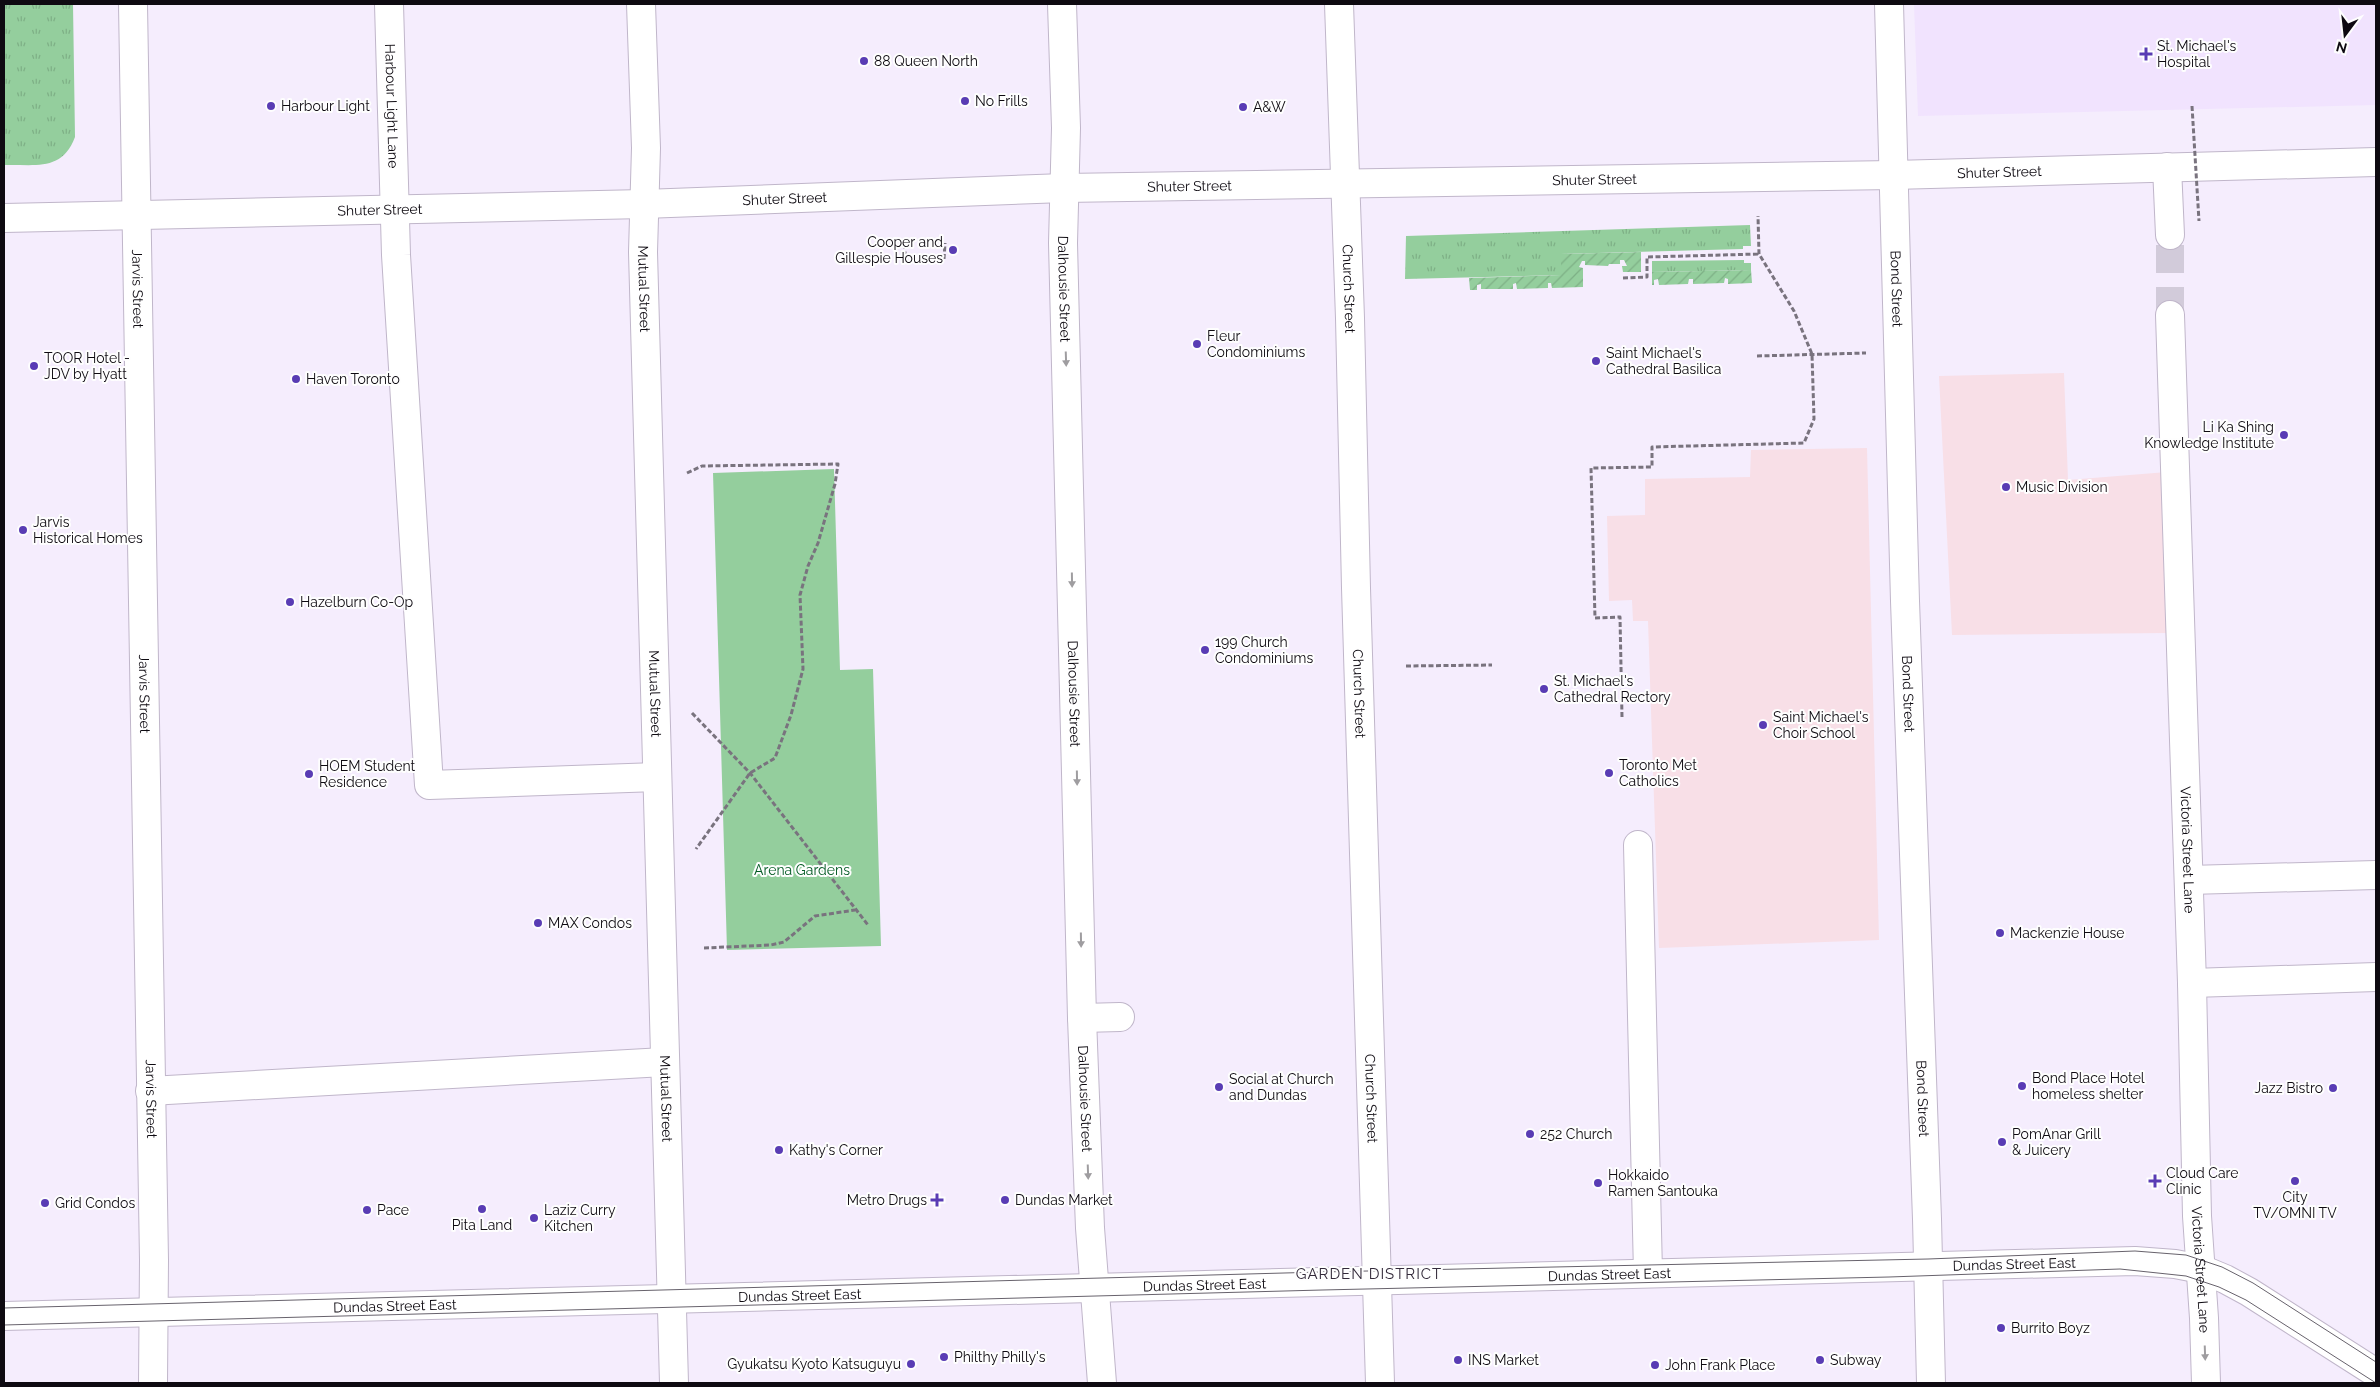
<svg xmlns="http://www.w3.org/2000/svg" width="2380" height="1387" viewBox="0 0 2380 1387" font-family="Raleway,sans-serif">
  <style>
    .built { fill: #f1e3fe }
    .education { fill: #f8dfe7 }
    .grass { fill: url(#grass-tufts) }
    .park { fill: #94ce9d }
    .garden { fill: url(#garden-furrows) }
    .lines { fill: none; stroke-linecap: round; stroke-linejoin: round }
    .minor-tunnel { stroke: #d2cbda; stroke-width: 28; stroke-dasharray: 28 14; stroke-linecap: butt }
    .minor-casing { stroke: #c0b6ca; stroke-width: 30 }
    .major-casing { stroke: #c0b6ca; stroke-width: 30 }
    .path { stroke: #79737e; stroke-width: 3; stroke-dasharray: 5 2.5; stroke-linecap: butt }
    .minor { stroke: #fff; stroke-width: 28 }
    .major { stroke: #fff; stroke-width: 28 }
    .tram { stroke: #67626c; stroke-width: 1 }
    .path-bridge { stroke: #79737e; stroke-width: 3; stroke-dasharray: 5 2.5; stroke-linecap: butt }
    .oneway { fill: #9f9da0 }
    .poi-dot { fill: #593cb4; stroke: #fefefe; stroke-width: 2 }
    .labels { text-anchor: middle; stroke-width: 4; stroke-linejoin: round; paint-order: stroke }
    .poi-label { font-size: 14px; fill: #0e0a11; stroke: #fefefe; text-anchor: start }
    .street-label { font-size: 14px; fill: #0e0a11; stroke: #fefefe }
    .park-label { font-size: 14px; fill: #025a23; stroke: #fefefe }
    .neighbourhood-label { font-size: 15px; letter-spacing: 1px; fill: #332a3a; stroke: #fefefe }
  </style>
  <defs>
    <pattern id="grass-tufts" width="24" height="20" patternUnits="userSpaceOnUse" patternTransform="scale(1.25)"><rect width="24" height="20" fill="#94ce9d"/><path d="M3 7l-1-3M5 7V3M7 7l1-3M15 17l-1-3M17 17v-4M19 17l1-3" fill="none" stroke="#7eb086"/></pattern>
    <pattern id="garden-furrows" width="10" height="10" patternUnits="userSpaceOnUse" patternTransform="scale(1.25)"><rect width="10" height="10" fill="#94ce9d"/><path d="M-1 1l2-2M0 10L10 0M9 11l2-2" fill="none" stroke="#7eb086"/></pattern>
  </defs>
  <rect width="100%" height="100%" fill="#f5edfd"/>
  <path class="built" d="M 1914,4 L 2376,4 L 2376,105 L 1918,116 Z"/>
  <path class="education" d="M 2064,373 L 2068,480 L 2167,472 L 2169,633 L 1952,635 L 1939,376 Z
    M 1867,448 L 1879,940 L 1659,948 L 1648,621 L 1633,621 L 1632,600 L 1609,601 L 1607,516 L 1645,515 L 1645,479 L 1750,477 L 1751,450 Z"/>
  <path class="grass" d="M 4,4 L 73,4 L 75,137 C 62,172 35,164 4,165 Z
    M 1750,225 L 1751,246 L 1743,246 L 1743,249 L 1561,254 L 1561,275 L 1405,279 L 1406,236 Z
    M 1744,260 L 1744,263 L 1751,263 L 1751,270 L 1652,272 L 1652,261 Z"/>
  <path class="park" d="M 834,469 L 840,670 L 873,669 L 881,946 L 727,950 L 713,473 Z"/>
  <path class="garden" d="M 1641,252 L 1641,272 L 1623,272 L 1622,266 L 1627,266 L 1624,260 L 1620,260 L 1620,264 L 1609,264 L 1608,266 L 1585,265 L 1585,261 L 1582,261 L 1579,267 L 1583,268 L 1583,287 L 1552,288 L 1551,283 L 1548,283 L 1548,288 L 1517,289 L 1516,283 L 1513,284 L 1513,289 L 1481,289 L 1481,284 L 1477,285 L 1477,290 L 1470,290 L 1469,278 L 1561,275 L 1561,254 Z
    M 1751,270 L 1752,283 L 1728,284 L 1728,279 L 1725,278 L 1724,283 L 1693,284 L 1693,279 L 1689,279 L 1688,284 L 1659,285 L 1658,279 L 1654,280 L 1654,285 L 1652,285 L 1652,272 Z"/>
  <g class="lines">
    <path class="minor-tunnel" d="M 2170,315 L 2170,235"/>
    <g class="minor-casing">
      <g id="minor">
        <path id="s1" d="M 389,4 L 396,255 L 429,785 L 657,777"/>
        <path id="s2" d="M 641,4 L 646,148 L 643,252 L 674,1383"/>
        <path id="s3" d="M 1062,4 L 1066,128 L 1063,243 L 1082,1018 L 1090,1228 L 1102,1383"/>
        <path id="s4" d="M 1889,4 L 1905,601 L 1927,1219 L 1931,1383"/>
        <path d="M 2167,167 L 2170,235"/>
        <path id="s5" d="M 4,218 L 644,204 L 1064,188 L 1893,175 L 2376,162"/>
        <path id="s6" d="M 2170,315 L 2192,983 L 2197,1216 L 2204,1318 L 2206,1383"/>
        <path d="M 1638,845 L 1648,1273"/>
        <path d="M 2189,880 L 2376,875"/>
        <path d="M 2192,983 L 2376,977"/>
        <path d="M 1082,1018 L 1120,1017"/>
        <path d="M 150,1091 L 664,1062"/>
      </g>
    </g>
    <g class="major-casing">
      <g id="major">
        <path id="s7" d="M 133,4 L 154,1260 L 153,1383"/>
        <path id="s8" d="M 1339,4 L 1350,318 L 1356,588 L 1380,1383"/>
        <path id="s9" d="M 4,1316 L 2135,1261 L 2175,1264 L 2201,1269 L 2225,1279 L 2249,1292 L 2376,1373"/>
      </g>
    </g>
    <path class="path" d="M 905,244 L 905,259
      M 944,259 L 945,243
      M 1623,278 L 1647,277 L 1647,257 L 1759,254
      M 1757,356 L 1866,353
      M 687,473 L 702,466 L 838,464 L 835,484 L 818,543 L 808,566 L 800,595 L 803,669 L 791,715 L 775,758 L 750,773 L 696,849
      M 1406,666 L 1492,665
      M 692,713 L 750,773 L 868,925
      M 1622,717 L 1620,617 L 1595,618 L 1591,468 L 1652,467 L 1652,447 L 1804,443 L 1814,419 L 1812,354 L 1794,311 L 1759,254 L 1758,216
      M 704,948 L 771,945 L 784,942 L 815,916 L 855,910"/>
    <use href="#minor" class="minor"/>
    <use href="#major" class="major"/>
    <path class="tram" d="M 4,1308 L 1321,1272 L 1928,1259 L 2135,1251 L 2186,1255 L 2222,1267 L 2253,1283 L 2376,1362
      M 4,1325 L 1322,1290 L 1889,1277 L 2120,1269 L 2186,1276 L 2219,1287 L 2246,1300 L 2376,1383"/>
    <path class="path-bridge" d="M 2192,106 L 2199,221"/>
  </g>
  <defs><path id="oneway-solid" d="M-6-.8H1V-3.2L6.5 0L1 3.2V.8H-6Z" transform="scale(1.25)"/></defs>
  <g class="oneway">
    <use href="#oneway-solid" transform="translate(1066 359) rotate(88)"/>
    <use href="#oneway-solid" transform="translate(1072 580) rotate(89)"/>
    <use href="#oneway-solid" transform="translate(1077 778) rotate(89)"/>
    <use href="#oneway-solid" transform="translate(1081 940) rotate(89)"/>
    <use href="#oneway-solid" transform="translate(1088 1172) rotate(88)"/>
    <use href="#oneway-solid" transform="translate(2205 1353) rotate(88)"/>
  </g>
  <g class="poi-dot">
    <path d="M2143.5 46.5h5v5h5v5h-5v5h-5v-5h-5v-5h5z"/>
    <circle cx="864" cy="61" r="5"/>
    <circle cx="965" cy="101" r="5"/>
    <circle cx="271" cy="106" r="5"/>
    <circle cx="1243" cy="107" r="5"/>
    <circle cx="953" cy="250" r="5"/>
    <circle cx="1197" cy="344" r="5"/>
    <circle cx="1596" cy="361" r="5"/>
    <circle cx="34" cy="366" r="5"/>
    <circle cx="296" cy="379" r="5"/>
    <circle cx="2284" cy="435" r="5"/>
    <circle cx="2006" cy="487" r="5"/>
    <circle cx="23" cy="530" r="5"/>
    <circle cx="290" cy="602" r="5"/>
    <circle cx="1205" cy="650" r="5"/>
    <circle cx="1544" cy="689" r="5"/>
    <circle cx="1763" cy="725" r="5"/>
    <circle cx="1609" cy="773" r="5"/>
    <circle cx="309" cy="774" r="5"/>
    <circle cx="538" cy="923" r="5"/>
    <circle cx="2000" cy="933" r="5"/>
    <circle cx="2022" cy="1086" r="5"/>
    <circle cx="1219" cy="1087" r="5"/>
    <circle cx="2333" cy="1088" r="5"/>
    <circle cx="1530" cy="1134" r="5"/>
    <circle cx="2002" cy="1142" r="5"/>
    <circle cx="779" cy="1150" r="5"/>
    <path d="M2152.5 1173.5h5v5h5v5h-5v5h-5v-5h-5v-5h5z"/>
    <circle cx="2295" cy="1181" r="5"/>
    <circle cx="1598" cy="1183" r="5"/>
    <path d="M934.5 1192.5h5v5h5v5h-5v5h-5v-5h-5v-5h5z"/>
    <circle cx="1005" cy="1200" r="5"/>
    <circle cx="45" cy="1203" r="5"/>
    <circle cx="482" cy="1209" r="5"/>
    <circle cx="367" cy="1210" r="5"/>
    <circle cx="534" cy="1218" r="5"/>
    <circle cx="2001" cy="1328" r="5"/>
    <circle cx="944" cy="1357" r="5"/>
    <circle cx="1458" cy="1360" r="5"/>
    <circle cx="1820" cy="1360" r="5"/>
    <circle cx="911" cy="1364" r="5"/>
    <circle cx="1655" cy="1365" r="5"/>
  </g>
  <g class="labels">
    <g class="poi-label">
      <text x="2157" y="51">St. Michael's<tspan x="2157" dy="16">Hospital</tspan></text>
      <text x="874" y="66">88 Queen North</text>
      <text x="975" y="106">No Frills</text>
      <text x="281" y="111">Harbour Light</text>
      <text x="1253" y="112">A&amp;W</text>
      <text x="943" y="247" text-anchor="end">Cooper and<tspan x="943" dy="16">Gillespie Houses</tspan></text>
      <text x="1207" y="341">Fleur<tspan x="1207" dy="16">Condominiums</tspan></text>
      <text x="1606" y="358">Saint Michael's<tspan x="1606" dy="16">Cathedral Basilica</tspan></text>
      <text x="44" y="363">TOOR Hotel -<tspan x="44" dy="16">JDV by Hyatt</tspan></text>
      <text x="306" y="384">Haven Toronto</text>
      <text x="2274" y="432" text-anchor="end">Li Ka Shing<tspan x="2274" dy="16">Knowledge Institute</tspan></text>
      <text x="2016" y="492">Music Division</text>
      <text x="33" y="527">Jarvis<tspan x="33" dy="16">Historical Homes</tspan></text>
      <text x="300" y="607">Hazelburn Co-Op</text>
      <text x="1215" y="647">199 Church<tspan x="1215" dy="16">Condominiums</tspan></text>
      <text x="1554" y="686">St. Michael's<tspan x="1554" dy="16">Cathedral Rectory</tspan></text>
      <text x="1773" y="722">Saint Michael's<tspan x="1773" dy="16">Choir School</tspan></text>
      <text x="1619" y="770">Toronto Met<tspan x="1619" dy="16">Catholics</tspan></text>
      <text x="319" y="771">HOEM Student<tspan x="319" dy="16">Residence</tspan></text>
      <text x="548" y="928">MAX Condos</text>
      <text x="2010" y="938">Mackenzie House</text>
      <text x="2032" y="1083">Bond Place Hotel<tspan x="2032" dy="16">homeless shelter</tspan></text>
      <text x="1229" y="1084">Social at Church<tspan x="1229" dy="16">and Dundas</tspan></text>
      <text x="2323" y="1093" text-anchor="end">Jazz Bistro</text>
      <text x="1540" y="1139">252 Church</text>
      <text x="2012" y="1139">PomAnar Grill<tspan x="2012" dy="16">&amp; Juicery</tspan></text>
      <text x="789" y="1155">Kathy's Corner</text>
      <text x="2166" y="1178">Cloud Care<tspan x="2166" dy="16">Clinic</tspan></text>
      <text x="1608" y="1180">Hokkaido<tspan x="1608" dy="16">Ramen Santouka</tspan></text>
      <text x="2295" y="1202" text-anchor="middle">City<tspan x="2295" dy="16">TV/OMNI TV</tspan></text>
      <text x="927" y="1205" text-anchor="end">Metro Drugs</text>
      <text x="1015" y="1205">Dundas Market</text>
      <text x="55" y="1208">Grid Condos</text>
      <text x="377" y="1215">Pace</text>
      <text x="544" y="1215">Laziz Curry<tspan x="544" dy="16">Kitchen</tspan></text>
      <text x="482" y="1230" text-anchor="middle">Pita Land</text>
      <text x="2011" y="1333">Burrito Boyz</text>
      <text x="954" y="1362">Philthy Philly's</text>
      <text x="1468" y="1365">INS Market</text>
      <text x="1830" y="1365">Subway</text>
      <text x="901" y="1369" text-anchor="end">Gyukatsu Kyoto Katsuguyu</text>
      <text x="1665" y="1370">John Frank Place</text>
    </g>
    <g class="street-label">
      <text dy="5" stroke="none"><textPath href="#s1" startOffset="102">Harbour Light Lane</textPath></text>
      <text dy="5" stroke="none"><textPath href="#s5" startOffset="1996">Shuter Street</textPath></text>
      <text dy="5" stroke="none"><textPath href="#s5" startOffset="1591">Shuter Street</textPath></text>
      <text dy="5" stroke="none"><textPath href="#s5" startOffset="1186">Shuter Street</textPath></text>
      <text dy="5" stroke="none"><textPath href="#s5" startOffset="781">Shuter Street</textPath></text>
      <text dy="5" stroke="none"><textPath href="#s5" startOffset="376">Shuter Street</textPath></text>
      <text dy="5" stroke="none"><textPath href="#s7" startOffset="285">Jarvis Street</textPath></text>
      <text dy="5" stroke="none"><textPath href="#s2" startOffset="285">Mutual Street</textPath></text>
      <text dy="5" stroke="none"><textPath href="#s3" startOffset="285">Dalhousie Street</textPath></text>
      <text dy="5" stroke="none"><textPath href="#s8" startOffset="285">Church Street</textPath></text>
      <text dy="5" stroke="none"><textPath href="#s4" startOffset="285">Bond Street</textPath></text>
      <text dy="5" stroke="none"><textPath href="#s7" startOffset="690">Jarvis Street</textPath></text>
      <text dy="5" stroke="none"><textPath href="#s2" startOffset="690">Mutual Street</textPath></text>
      <text dy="5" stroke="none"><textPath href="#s3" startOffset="690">Dalhousie Street</textPath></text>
      <text dy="5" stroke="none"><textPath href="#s8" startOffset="690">Church Street</textPath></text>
      <text dy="5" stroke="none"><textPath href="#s4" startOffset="690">Bond Street</textPath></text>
      <text dy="5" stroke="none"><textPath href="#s6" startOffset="535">Victoria Street Lane</textPath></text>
      <text dy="5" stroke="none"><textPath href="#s7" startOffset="1095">Jarvis Street</textPath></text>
      <text dy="5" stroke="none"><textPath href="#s2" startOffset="1095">Mutual Street</textPath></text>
      <text dy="5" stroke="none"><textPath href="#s8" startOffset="1095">Church Street</textPath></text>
      <text dy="5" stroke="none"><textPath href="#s4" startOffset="1095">Bond Street</textPath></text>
      <text dy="5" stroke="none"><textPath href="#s3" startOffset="1095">Dalhousie Street</textPath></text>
      <text dy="5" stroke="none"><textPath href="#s9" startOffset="2011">Dundas Street East</textPath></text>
      <text dy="5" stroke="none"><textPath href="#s6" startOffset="955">Victoria Street Lane</textPath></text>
      <text dy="5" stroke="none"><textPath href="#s9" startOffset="1606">Dundas Street East</textPath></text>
      <text dy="5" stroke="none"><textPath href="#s9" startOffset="1201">Dundas Street East</textPath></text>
      <text dy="5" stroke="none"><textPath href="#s9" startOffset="796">Dundas Street East</textPath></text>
      <text dy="5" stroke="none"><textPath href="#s9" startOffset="391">Dundas Street East</textPath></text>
    </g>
    <g class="park-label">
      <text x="802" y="875">Arena Gardens</text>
    </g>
    <g class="neighbourhood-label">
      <text x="1369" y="1279">GARDEN DISTRICT</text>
    </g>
  </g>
  <rect width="2380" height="1387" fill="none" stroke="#0e0a11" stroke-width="10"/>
  <g transform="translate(2345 35) rotate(195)" stroke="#fefefe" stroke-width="4" paint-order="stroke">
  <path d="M0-4L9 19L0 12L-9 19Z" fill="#0e0a11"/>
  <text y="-8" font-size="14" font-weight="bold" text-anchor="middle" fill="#0e0a11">N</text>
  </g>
</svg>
